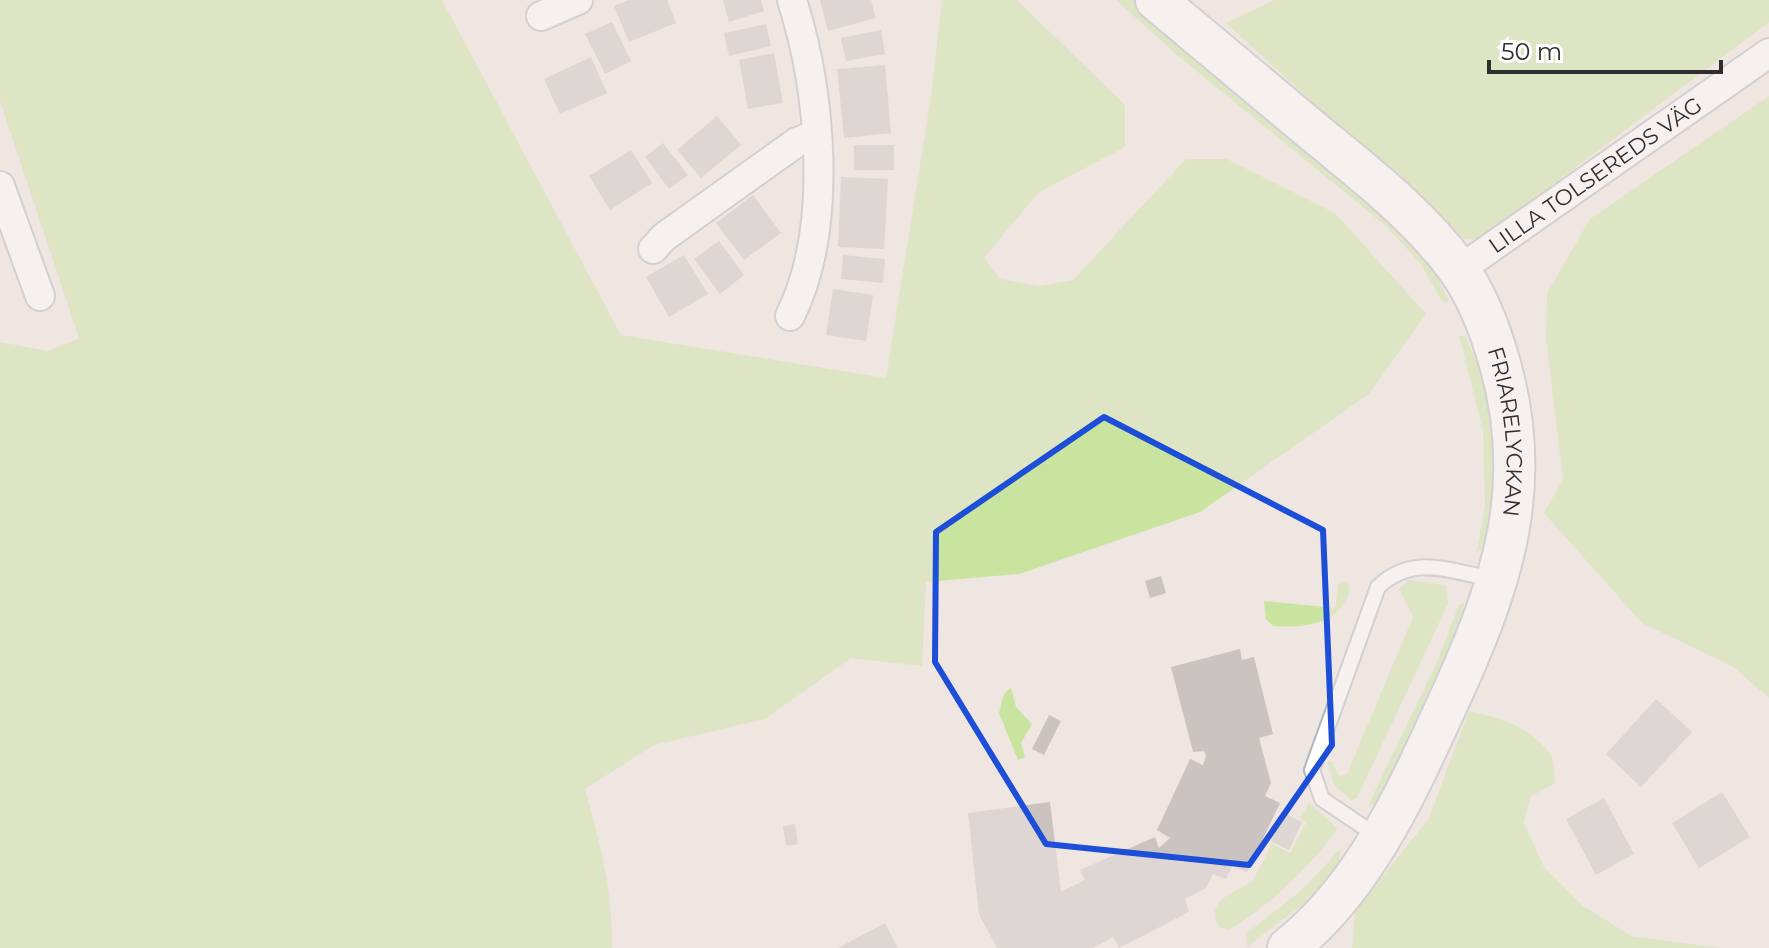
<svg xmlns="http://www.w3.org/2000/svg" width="1769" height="948" viewBox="0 0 1769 948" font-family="Montserrat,sans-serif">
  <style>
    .green { fill: #c9e49f }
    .building { fill: #cbc3bf }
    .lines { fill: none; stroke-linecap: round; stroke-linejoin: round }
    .lane-casing { stroke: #b1b6be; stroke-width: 18 }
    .street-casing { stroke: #b1b6be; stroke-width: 32 }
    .secondary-casing { stroke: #b1b6be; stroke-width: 44 }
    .lane { stroke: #fff; stroke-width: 14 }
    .street { stroke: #fff; stroke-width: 28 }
    .secondary { stroke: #fff; stroke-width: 40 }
    .marked { fill: none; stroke: #1d4ed8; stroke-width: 6; stroke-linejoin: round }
    .labels { text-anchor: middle; stroke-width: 7; stroke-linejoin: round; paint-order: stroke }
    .street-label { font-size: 22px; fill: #2e2e2e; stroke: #fff }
  </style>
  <rect width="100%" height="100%" fill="#efe5e1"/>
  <path class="green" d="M 0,0 L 442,0 L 621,335 L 886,378 L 931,96 L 942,0 L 1017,0 L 1125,105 L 1125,147 L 1038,193 L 984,258 L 1000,279 L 1039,286 L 1073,280 L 1186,159 L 1227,159 L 1335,213 L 1426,314 L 1369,394 L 1200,512 L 1019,574 L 926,582 L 922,666 L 851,658 L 765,719 L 654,745 L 585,789 C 600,842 613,892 612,948 L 0,948 L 0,342 L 48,351 L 79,338 L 0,101 Z
    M 1116,0 L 1136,0 L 1394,219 L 1434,270 L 1449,301 L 1443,303 L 1420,263 L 1386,226 L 1177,55 Z
    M 1274,0 L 1769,0 L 1769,22 L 1479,240 L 1462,239 L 1226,23 Z
    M 1769,96 L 1769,698 L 1732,666 L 1642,623 L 1544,513 L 1563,479 L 1546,339 L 1547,293 L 1590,219 Z
    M 1459,335 L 1466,337 C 1486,380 1501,439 1496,487 C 1494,508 1489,528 1485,548 L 1477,552 L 1485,505 L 1483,431 Z
    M 1409,580 L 1446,585 L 1448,604 L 1357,798 L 1351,800 L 1334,785 L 1327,762 L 1332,761 L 1339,776 L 1347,774 L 1413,617 L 1399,589 Z
    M 1347,581 C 1351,587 1350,590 1347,598 C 1335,626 1298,628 1273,626 L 1266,619 L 1264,601 L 1335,608 L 1339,582 Z
    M 1464,603 L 1466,615 L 1382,804 L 1368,806 L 1436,664 L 1459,605 Z
    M 1011,687 L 1016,707 L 1032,724 L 1021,743 L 1025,757 L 1018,760 L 999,713 L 1004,694 Z
    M 1469,711 C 1499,717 1536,729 1552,758 C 1555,764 1554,776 1555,783 L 1530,797 L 1524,823 L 1544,867 L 1582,905 L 1631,936 L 1719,948 L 1352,948 L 1355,912 L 1429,818 Z
    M 1309,803 L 1337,828 L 1336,831 C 1308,869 1269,906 1229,930 L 1220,928 C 1202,902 1234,892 1252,882 L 1272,844 L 1290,853 L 1306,823 L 1300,818 Z
    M 1341,848 L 1337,872 L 1318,893 L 1247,947 L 1246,934 L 1303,889 Z"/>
  <path class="building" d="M 629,0 L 667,0 L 676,23 L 629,42 L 614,6 Z
    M 723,0 L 761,0 L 764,11 L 729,22 Z
    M 820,0 L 871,0 L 876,18 L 828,31 Z
    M 612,22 L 631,61 L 605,74 L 585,34 Z
    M 766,24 L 771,46 L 729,56 L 724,33 Z
    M 881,30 L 885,54 L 846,61 L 841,38 Z
    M 774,53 L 783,103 L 748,109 L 739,60 Z
    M 591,57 L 607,93 L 560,114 L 544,79 Z
    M 885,65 L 891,133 L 844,138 L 837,69 Z
    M 717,116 L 741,145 L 701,178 L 677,150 Z
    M 663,143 L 688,175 L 669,189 L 645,157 Z
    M 854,145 L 894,145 L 894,170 L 854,170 Z
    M 631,150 L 652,183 L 610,210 L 589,176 Z
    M 841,177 L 888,179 L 884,249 L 838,247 Z
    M 753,195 L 781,233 L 744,260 L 716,223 Z
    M 719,241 L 744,275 L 720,294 L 694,259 Z
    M 684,255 L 708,294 L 669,317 L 646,277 Z
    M 843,255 L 885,259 L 883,283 L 841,279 Z
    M 833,289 L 873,295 L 866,341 L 826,335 Z
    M 1161,576 L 1166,593 L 1150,598 L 1145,581 Z
    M 1240,649 L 1242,660 L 1254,657 L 1273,734 L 1259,738 L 1271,783 L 1265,796 L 1280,803 L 1247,872 L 1232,866 L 1226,879 L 1213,874 L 1206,888 L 1185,899 L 1189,912 L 1119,948 L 1113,937 L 1093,948 L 997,948 L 979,914 L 968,813 L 1050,802 L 1061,892 L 1085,880 L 1080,870 L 1155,837 L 1159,848 L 1170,838 L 1157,830 L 1190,759 L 1203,765 L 1206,756 L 1204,751 L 1193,752 L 1171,667 Z
    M 1656,699 L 1692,732 L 1641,787 L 1606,754 Z
    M 1049,715 L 1061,721 L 1044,755 L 1032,749 Z
    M 1722,792 L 1750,837 L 1699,868 L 1672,823 Z
    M 1604,798 L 1634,854 L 1596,875 L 1566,819 Z
    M 1284,813 L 1302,822 L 1289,850 L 1271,841 Z
    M 795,824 L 798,844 L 786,846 L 783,826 Z
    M 885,923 L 898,948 L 838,948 Z"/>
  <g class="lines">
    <g class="lane-casing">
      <path id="lane" d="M 1377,836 L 1322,799 L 1312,770 L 1378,587 C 1414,553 1450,572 1494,579"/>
    </g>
    <g class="street-casing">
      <g id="street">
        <path d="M 541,16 L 578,0"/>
        <path d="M 0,186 L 40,296"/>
        <path d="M 653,249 L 664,237 L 797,142 L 816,135"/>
        <path id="s1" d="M 1459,270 L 1769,53"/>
        <path d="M 790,316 C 834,228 821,92 792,0"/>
      </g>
    </g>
    <g class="secondary-casing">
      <g id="secondary">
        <path id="s2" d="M 1156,0 C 1209,44 1262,88 1314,132 C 1365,174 1420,216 1459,270 C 1478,297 1491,332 1500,364 C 1535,487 1502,584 1451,696 C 1410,785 1367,886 1288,948"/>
      </g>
    </g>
    <use href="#lane" class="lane"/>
    <use href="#street" class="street"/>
    <use href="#secondary" class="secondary"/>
  </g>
  <path d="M0 0H1769V948H0ZM 1104,417 L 1323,530 L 1332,745 L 1249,865 L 1046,844 L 935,662 L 936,532 Z" fill="#efe5e1" fill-opacity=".55" fill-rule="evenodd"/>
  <path class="marked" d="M 1104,417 L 1323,530 L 1332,745 L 1249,865 L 1046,844 L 935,662 L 936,532 Z"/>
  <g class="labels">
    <g class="street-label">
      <text dy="8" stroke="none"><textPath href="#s1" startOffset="166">LILLA TOLSEREDS VÄG</textPath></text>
      <text dy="8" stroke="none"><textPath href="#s2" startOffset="578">FRIARELYCKAN</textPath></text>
    </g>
  </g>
  <path d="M1489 60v12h232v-12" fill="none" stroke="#2e2e2e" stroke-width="4"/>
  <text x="1501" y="60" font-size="24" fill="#2e2e2e" stroke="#ffffff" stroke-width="6" paint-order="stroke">50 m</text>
</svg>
